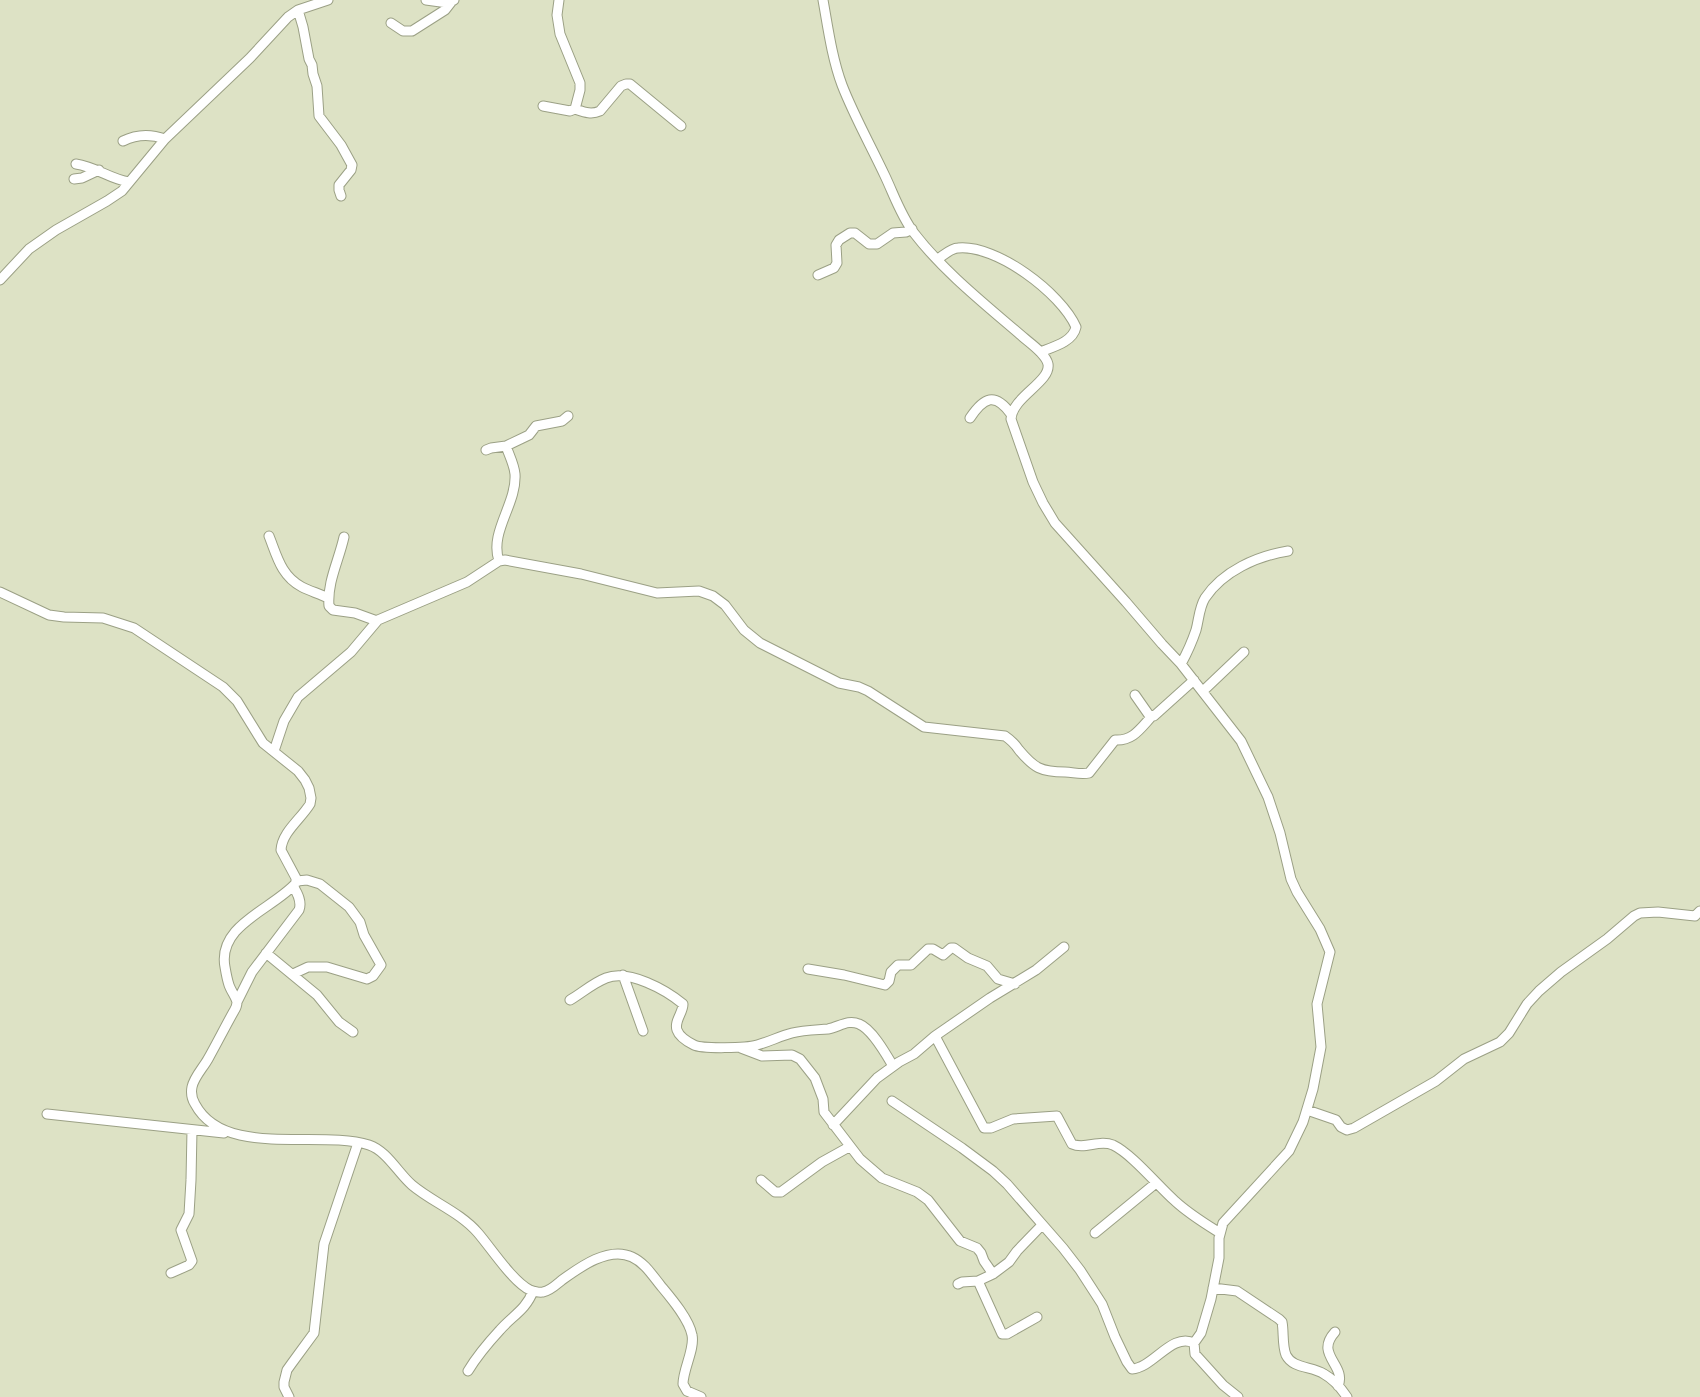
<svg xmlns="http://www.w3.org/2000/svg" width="1700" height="1397" viewBox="0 0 1700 1397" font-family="'Nunito Sans',sans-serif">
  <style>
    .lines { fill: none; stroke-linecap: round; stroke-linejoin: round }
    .minor-casing { stroke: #9ba085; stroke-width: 11 }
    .minor { stroke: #fff; stroke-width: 9 }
  </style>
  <rect width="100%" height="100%" fill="#dde2c5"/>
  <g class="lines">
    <g class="minor-casing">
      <path id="minor" d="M 426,0 L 448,3 L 454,0
        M 559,0 L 557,15 L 560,34 L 580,83 L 580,90 L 575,109 C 584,112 591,115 600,111 L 621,86 L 626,84 L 630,84 L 681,126
        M 823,0 C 828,28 832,58 842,85 C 854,116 871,146 885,176 C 894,195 901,216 914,233 C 944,272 986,305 1023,337 C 1030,343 1046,354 1048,364 C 1051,382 1012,397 1011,419 L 1033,482 L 1043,503 L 1055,523 L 1126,602 L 1162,644 L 1181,664 L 1241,741 L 1268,797 L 1280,833 L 1291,879 L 1297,892 L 1320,929 L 1330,952 L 1317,1004 L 1321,1047 L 1313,1089 L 1303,1122 L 1289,1151 L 1223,1223 L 1219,1238 L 1219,1258 L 1211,1299 L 1201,1333 L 1194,1343 L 1195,1354 L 1223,1385 L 1238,1397
        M 298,10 L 303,27 L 309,59 L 312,65 L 313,74 L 317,86 L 319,116 L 341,145 L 352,165 L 351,170 L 339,185 L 339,190 L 341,196
        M 391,23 L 403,31 L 412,31 L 445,10 L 452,1
        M 543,106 L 570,111 L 575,109
        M 123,141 C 137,134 151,134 165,139
        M 76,164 C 96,167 110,179 129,182
        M 74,179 L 82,178 L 99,170
        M 938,259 C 944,255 951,248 958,248 C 996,244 1061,293 1076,327 C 1073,342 1053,347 1040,352
        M 818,275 L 834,268 L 837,263 L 836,245 L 839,240 L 850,233 L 855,233 L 869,244 L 877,244 L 893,233 L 906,232 L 912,229
        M 0,280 L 29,249 L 56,230 L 107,201 L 122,191 L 165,139 L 250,58 L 288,17 L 298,10 L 328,0
        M 970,418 C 984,397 995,392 1011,414
        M 486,450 L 491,448 L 506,446
        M 269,536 C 277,556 281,576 302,587 C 310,591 320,594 328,598
        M 344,537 C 339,560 327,582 329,606 L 333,610 L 355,613 L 377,621
        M 499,561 C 489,532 517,504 515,474 C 514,464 509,455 506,446 L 529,435 L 536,426 L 562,421 L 568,416
        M 0,592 L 49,615 L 64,617 L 103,618 L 134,628 L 223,687 L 237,701 L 263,743 L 298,771 L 305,780 L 309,788 L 311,798 L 310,804 C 301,819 282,832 281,850 L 296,878 L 296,883 C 273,909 217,925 225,967 C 226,973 227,979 229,985 C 231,991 236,997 237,1002 C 237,1006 236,1008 234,1011 C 225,1027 217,1043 208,1059 C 203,1068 194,1077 192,1087 C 191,1092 192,1099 195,1104 C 224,1159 319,1129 369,1145 C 387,1151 398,1173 412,1185 C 432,1202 460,1212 478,1233 C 491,1248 513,1282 530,1290 C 533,1291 539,1293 543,1292 C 550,1291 557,1284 562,1280 C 580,1267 609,1246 632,1257 C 645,1263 652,1275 661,1286 C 671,1298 689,1319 692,1335 C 695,1349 683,1369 683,1384 L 687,1391 L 701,1397
        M 1181,664 C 1187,653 1192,642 1196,630 C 1199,619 1199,608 1205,598 C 1223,571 1257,556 1288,551
        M 1203,691 L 1244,652
        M 1135,695 L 1149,715 L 1154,716 L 1194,680
        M 274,751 L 284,721 L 298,697 L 351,652 L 378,620 L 467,582 L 499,561 L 505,560 L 581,574 L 657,593 L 699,591 L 713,596 L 725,605 L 744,630 L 760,643 L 839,683 L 859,687 L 868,691 L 924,727 L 1005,736 C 1011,740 1015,744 1019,750 C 1034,768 1041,772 1065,772 C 1073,772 1080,775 1089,773 L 1115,740 C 1133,741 1140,729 1152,716
        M 266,953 L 317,995 L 339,1022 L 353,1032
        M 808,969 L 844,975 L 885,985 L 889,981 L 891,972 L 898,965 L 911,965 L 928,949 L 933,949 L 943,955 L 951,948 L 954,948 L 968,958 L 987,966 L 998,979 L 1015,984
        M 293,974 L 308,967 L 327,967 L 367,979 L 373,976 L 381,965 L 364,935 L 360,922 L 349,907 L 320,884 L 307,880 L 297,881
        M 623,975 L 643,1031
        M 570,1000 C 582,993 593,983 606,978 C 629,969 666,990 683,1004 C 683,1013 674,1021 677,1030 C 679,1036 688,1042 694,1045 C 702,1049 747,1048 757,1045 C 769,1042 780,1036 792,1033 C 804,1030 816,1030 828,1029 C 839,1027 848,1019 859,1024 C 872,1029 886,1054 893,1066
        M 237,1002 L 252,972 L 299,910 C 302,902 298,894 293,886
        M 935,1036 L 984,1128 L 991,1128 L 1013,1119 L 1057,1116 L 1072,1144 C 1085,1150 1099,1139 1113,1145 C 1132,1154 1158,1186 1175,1201 C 1189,1214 1204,1223 1220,1233
        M 741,1048 L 762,1056 L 792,1055 L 800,1059 L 815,1078 L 823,1099 L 824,1112 L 860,1159 L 882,1178 L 917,1192 L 928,1200 L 960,1241 L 977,1248 L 981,1253 L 984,1261 L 993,1274
        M 892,1101 L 962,1148 L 993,1171 L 1007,1184 L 1063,1248 L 1080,1270 L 1102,1304 L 1115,1337 L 1127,1362 L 1132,1369 C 1153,1368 1172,1332 1194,1343
        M 1307,1110 L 1336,1120 L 1341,1127 L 1347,1130 L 1354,1128 L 1436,1081 L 1464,1059 L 1500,1042 L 1509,1033 L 1527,1004 L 1539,991 L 1561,972 L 1607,939 L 1634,916 L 1640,913 L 1658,912 L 1695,916 L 1700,911
        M 47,1114 L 224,1133
        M 833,1125 L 877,1078 L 899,1062 L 914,1054 L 935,1036 L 990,998 L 1036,970 L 1064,947
        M 761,1180 L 775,1192 L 781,1192 L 822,1162 L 849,1147
        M 1095,1233 L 1156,1183
        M 171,1273 L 189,1265 L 192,1261 L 181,1230 L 189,1214 L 191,1180 L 192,1130
        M 978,1281 L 1002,1334 L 1007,1334 L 1037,1317
        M 958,1284 L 962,1282 L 978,1281 L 993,1274 L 1009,1262 L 1017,1251 L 1042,1225
        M 1213,1288 L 1237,1291 L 1279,1319 L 1282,1322 C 1284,1332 1282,1345 1286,1355 C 1293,1369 1312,1366 1324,1374 C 1333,1379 1341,1388 1347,1397
        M 1335,1332 C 1314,1355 1347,1365 1338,1386
        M 468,1371 C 477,1356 488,1343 500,1330 C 512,1316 526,1310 533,1291
        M 289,1397 L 284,1387 L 284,1382 L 287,1370 L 292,1363 L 314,1333 L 324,1244 L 358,1143"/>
    </g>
    <use href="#minor" class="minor"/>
  </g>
</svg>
